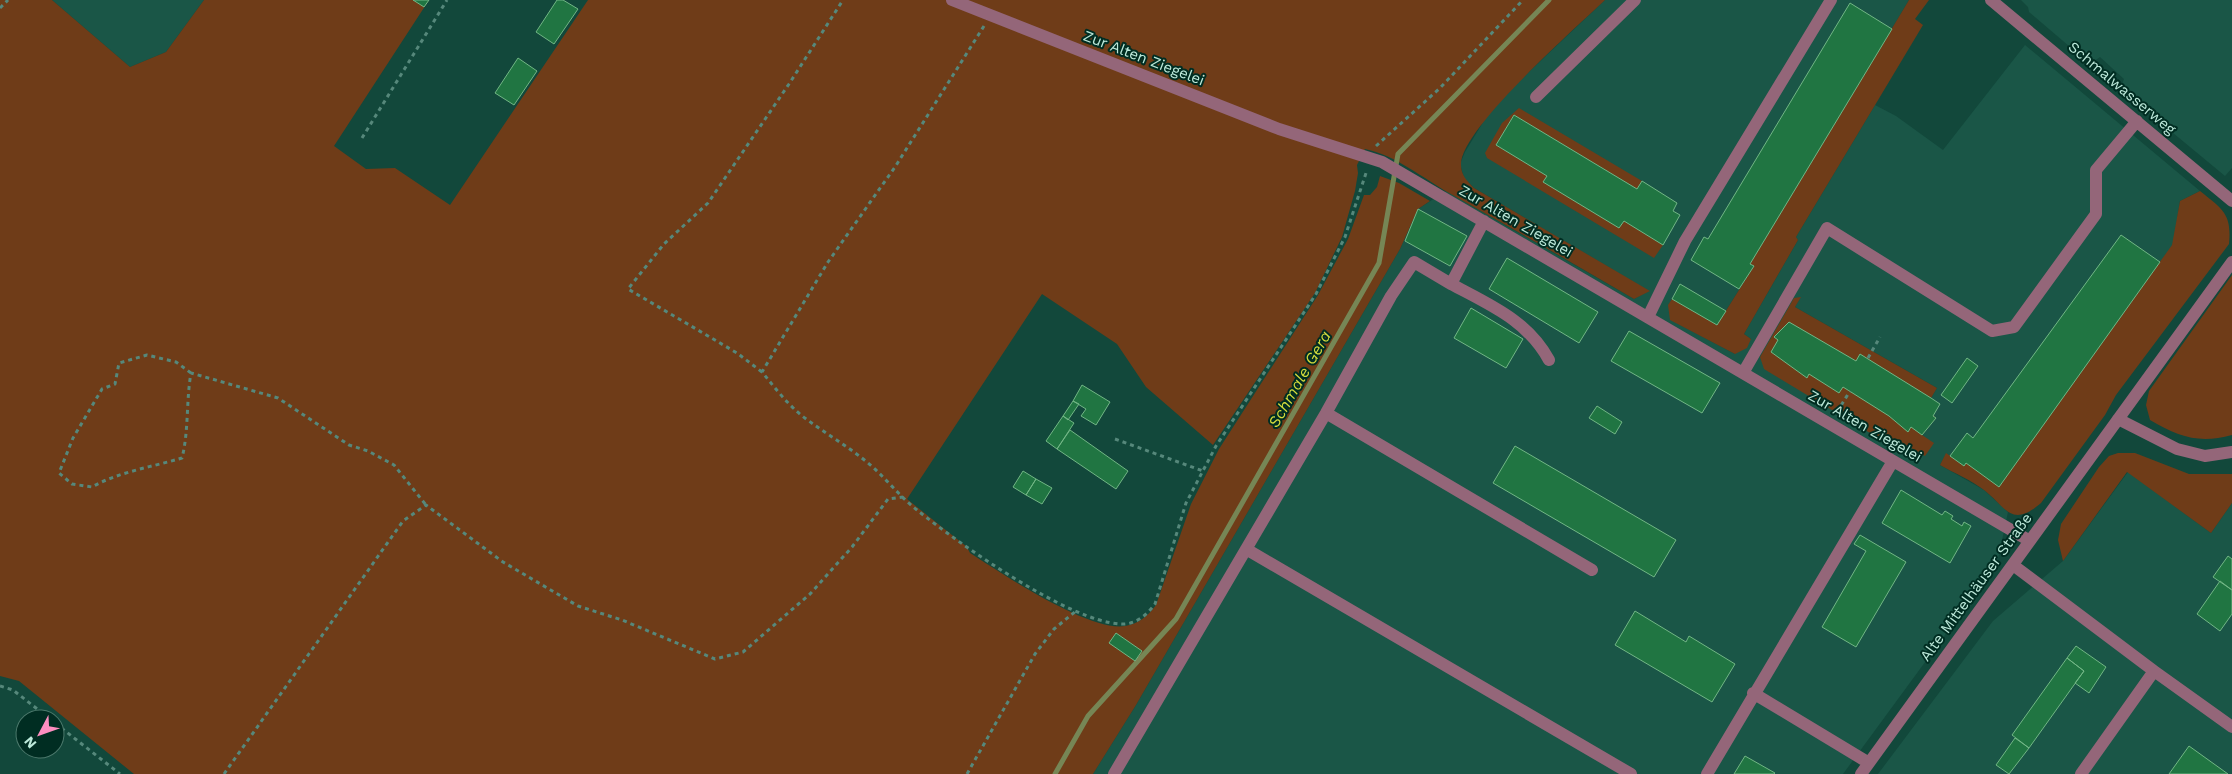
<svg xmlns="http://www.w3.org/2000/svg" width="2232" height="774" viewBox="0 0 2232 774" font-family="'Work Sans',sans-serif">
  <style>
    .built { fill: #1a5647; fill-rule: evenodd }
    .green { fill: #6f3c18 }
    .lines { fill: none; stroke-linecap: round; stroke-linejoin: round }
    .stream { stroke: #768655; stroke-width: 5 }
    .building { fill: #207542; stroke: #71b685 }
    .path { stroke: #56887b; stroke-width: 3; stroke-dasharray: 4 4; stroke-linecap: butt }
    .minor { stroke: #946679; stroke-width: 12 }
    .labels { text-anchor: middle; stroke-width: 4; stroke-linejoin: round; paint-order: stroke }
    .street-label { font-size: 15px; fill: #bdeadb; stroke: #002d22 }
    .water-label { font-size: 16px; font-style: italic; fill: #d4dc3d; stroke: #002d22 }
  </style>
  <rect width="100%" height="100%" fill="#12483b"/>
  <path class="built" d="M 52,0 L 204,0 L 166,52 L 130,67 Z
    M 1605,0 L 1909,0 L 1751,264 L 1754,266 L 1717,325 L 1671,320 L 1735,354 L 1751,339 L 1744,334 L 1798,240 L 1796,237 L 1875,105 L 1896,116 L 1943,150 L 2025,45 L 2200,191 L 2180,201 L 2173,245 L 1999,487 L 1966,464 L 1964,466 L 1946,454 L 1940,465 L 1984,490 L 2008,512 L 1997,564 L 1843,774 L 1093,774 L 1136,705 L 1400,249 L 1418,209 L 1446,191 L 1634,299 L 1649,291 L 1474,188 L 1464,178 L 1460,164 L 1465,152 L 1488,114 L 1514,86 ZM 1800,298 L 1795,307 L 1937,388 L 1931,398 L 1933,416 L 1936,418 L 1922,435 L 1901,442 L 1880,439 L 1760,357 Z
    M 2021,0 L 2232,0 L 2232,168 L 2225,176 L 2120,89 L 2124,79 L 2100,57 L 2090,64 L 2029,12 L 2028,7 Z
    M 2128,472 L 2211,533 L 2232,503 L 2232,774 L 1878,774 L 1993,621 L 2063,561 Z"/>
  <path class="green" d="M 0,0 L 52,0 L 130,67 L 166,52 L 204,0 L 429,0 L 334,146 L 366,169 L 395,168 L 450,205 L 588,0 L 1605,0 C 1577,27 1459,130 1461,165 C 1461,175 1467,181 1474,188 L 1650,291 L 1634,299 C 1573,263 1511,228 1449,193 C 1421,177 1397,156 1365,149 L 1357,165 L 1358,173 L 1355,191 L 1342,237 L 1315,293 L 1213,445 L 1146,387 L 1117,344 L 1042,294 L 907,499 L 967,547 L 970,553 C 1001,573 1089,632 1125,626 C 1138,624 1148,616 1156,605 L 1191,504 L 1219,449 L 1318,295 L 1348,239 L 1364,195 L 1370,195 L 1377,187 L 1380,176 L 1399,183 L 1430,201 L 1418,209 L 1400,249 L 1136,705 L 1093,774 L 134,774 L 19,681 L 0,676 Z
    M 1909,0 L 1929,0 L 1915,19 L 1923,25 L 1796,237 L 1798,240 L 1744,334 L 1751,339 L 1747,348 L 1735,354 L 1670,320 L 1668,305 L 1672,299 L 1717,325 L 1754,266 L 1750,264 Z
    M 1519,108 L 1642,181 L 1637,189 L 1514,115 L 1496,145 L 1547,176 L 1619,228 L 1624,221 L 1663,245 L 1654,258 L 1487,158 L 1485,153 L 1502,123 Z
    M 2200,191 C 2222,209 2232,213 2229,244 L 2116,395 L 2105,415 L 2041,503 C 2011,529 2006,507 1984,490 C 1971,480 1954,473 1940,465 L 1946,453 L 1964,466 L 1966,463 L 1999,486 L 2172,245 L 2180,201 Z
    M 2232,275 L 2232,435 C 2199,444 2179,437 2150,420 L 2146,405 L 2149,391 Z
    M 1801,297 L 1795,307 L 1937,388 L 1931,398 L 1933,415 L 1936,418 L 1922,435 L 1934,443 L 1925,456 L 1901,442 L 1880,439 L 1764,369 L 1760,357 L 1794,298 Z
    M 2118,453 L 2135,453 L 2189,474 L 2232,474 L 2232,503 L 2211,533 L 2127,472 L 2063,561 L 2058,540 L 2061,524 L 2099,467 L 2109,456 Z"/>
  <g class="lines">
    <path class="stream" d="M 1055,774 L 1088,716 L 1176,619 L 1379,263 L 1398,154 L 1549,0"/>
  </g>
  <path class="building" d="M 413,0 L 429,0 L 424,7 Z
    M 557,0 L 563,0 L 578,9 L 554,44 L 536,32 Z
    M 1850,3 L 1892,29 L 1750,264 L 1754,266 L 1739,289 L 1691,260 L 1704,237 L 1708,239 Z
    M 518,58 L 537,71 L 514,105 L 495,93 Z
    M 1514,115 L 1637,189 L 1642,181 L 1677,203 L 1673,211 L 1680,215 L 1663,245 L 1624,221 L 1619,228 L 1543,182 L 1547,176 L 1496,145 Z
    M 1418,209 L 1467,236 L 1450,266 L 1405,241 Z
    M 2121,235 L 2160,262 L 1999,487 L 1966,463 L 1964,466 L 1950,456 L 1967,433 L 1973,438 Z
    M 1507,258 L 1598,312 L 1579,343 L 1489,289 Z
    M 1680,284 L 1726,311 L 1717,325 L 1672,299 Z
    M 1471,308 L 1523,339 L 1506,368 L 1454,338 Z
    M 1789,322 L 1856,361 L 1860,354 L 1931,398 L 1940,404 L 1933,416 L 1936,418 L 1922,435 L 1911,427 L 1908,432 L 1889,416 L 1843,387 L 1839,393 L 1809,374 L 1807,378 L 1771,352 L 1778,340 L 1774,337 Z
    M 1629,331 L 1720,383 L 1702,413 L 1611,361 Z
    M 1967,358 L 1978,366 L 1952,403 L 1941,395 Z
    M 1082,385 L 1110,402 L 1096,425 L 1081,416 L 1086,409 L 1073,401 Z
    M 1073,401 L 1079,404 L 1068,420 L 1063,416 Z
    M 1597,406 L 1622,422 L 1615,434 L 1589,418 Z
    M 1063,416 L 1074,423 L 1057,449 L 1046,441 Z
    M 1070,430 L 1128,471 L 1116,489 L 1057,449 Z
    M 1515,446 L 1676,540 L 1654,577 L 1493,483 Z
    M 1023,471 L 1036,479 L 1026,495 L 1013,487 Z
    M 1036,479 L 1052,488 L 1042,504 L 1026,495 Z
    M 1901,490 L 1942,515 L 1945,511 L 1953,516 L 1951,519 L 1962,526 L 1964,522 L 1971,526 L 1950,563 L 1882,523 Z
    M 1860,535 L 1906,562 L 1856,647 L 1822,627 L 1866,551 L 1854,544 Z
    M 2228,556 L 2232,559 L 2232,590 L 2213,577 Z
    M 2220,581 L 2232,590 L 2232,614 L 2220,631 L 2197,614 Z
    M 1635,611 L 1686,642 L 1689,636 L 1735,664 L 1712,702 L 1615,645 Z
    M 1116,633 L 1142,651 L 1135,661 L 1109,643 Z
    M 2076,646 L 2106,667 L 2089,693 L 2075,683 L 2084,671 L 2067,658 Z
    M 2067,658 L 2084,671 L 2029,748 L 2012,735 Z
    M 2015,738 L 2029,748 L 2009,774 L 1996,765 Z
    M 2189,746 L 2228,774 L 2169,774 Z
    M 1745,756 L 1775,773 L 1774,774 L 1734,774 Z"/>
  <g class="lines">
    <path class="path" d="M 0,8 L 8,0
      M 984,26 L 895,167 L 828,262 L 762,372 C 776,389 790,408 809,421 C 828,435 849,447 868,463 C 885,477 899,496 917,510 C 958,543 1069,622 1121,624 C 1135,625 1147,615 1155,604 L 1186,503 L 1216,446 L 1316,294 L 1345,237 L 1367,170
      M 362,138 L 447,0
      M 1376,146 L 1440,88 L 1523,0
      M 1868,358 L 1880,337
      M 762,372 L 737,353 L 628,289 L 664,244 L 708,203 L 789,84 L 843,0
      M 191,373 L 176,362 L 147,355 L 119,363 L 115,384 L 102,389 L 73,438 L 59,473 L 72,484 L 92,487 C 118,472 152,467 182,458 C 189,430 186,401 191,373 L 278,398 L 349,445 L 368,451 L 394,465 L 426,505
      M 1837,412 L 1850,391
      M 1115,439 L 1203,471
      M 0,686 L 13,690 L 50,719
      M 55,723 L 120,774
      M 224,774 L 403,521 L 426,505 L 503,562 L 578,606 L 622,620 L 715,659 L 743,652 L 810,594 L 852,547 L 888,499 L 903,497
      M 967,774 L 1035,654 L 1054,629 L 1076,611"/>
    <path class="minor" d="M 952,0 L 1279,129 L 1382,162 L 2030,541
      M 1991,0 L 2232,201
      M 1536,97 L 1635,0
      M 1451,284 C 1490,305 1527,320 1549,360
      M 1648,317 L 1685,241 L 1831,0
      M 1743,373 L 1827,228 L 1992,331 L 2014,327 L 2096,214 L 2096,170 L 2137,121
      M 1326,413 L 1592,570
      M 2118,419 L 2177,449 L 2205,456 L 2232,452
      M 1246,549 L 1631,774
      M 2013,565 L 2154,671 L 2081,774
      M 2154,671 L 2232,727
      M 1753,693 L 1869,763
      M 1114,774 L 1326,413 L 1391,296 L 1414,262 L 1451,284 L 1484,221
      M 1707,774 L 1893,461
      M 1861,774 L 2232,262"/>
  </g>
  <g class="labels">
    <g class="street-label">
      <text transform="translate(1144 58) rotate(21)" y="5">Zur Alten Ziegelei</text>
      <text transform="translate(2122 88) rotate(40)" y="5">Schmalwasserweg</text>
      <text transform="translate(1516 221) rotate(30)" y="5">Zur Alten Ziegelei</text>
      <text transform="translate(1865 426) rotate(30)" y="5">Zur Alten Ziegelei</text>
      <text transform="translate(1976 587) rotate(-54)" y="5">Alte Mittelhäuser Straße</text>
    </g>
    <g class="water-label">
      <text transform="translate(1299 379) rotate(-60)" y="6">Schmale Gera</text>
    </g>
  </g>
  <g transform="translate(40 734) rotate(229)"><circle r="24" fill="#002d22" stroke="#4c796c"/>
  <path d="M0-4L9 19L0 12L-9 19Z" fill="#fd8ec0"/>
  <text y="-8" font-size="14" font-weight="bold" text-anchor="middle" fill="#bdeadb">N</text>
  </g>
</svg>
